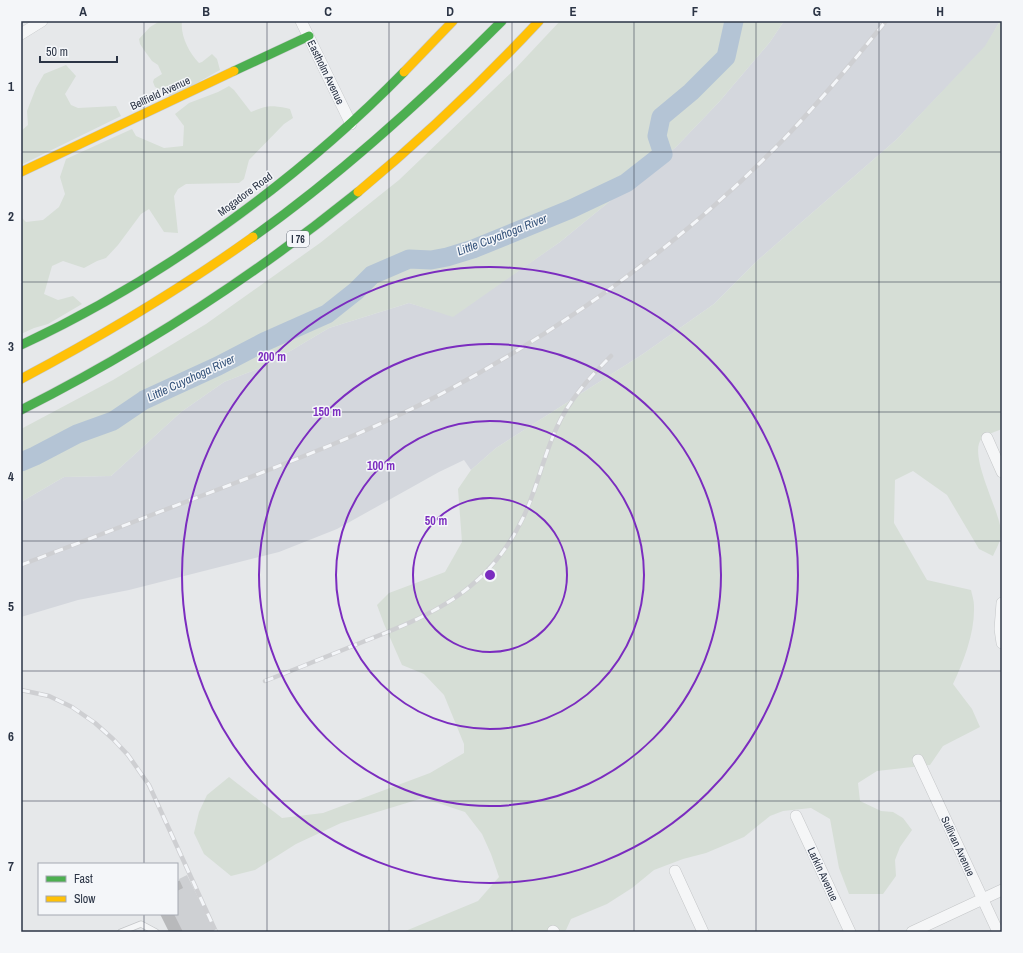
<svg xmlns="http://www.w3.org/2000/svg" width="1023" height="953" viewBox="0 0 1023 953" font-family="'Archivo Narrow',sans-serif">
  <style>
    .built { fill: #d4d7dd }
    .green { fill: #d6ded6 }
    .shadow { fill: #0003 }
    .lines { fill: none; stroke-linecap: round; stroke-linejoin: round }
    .river { stroke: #b4c4d5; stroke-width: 19 }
    .building { fill: #ced0d3 }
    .lane-casing { stroke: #c4c6c8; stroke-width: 7 }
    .street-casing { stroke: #c4c6c8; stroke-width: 12 }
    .fast-casing { stroke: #c4c6c8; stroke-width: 10 }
    .slow-casing { stroke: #c4c6c8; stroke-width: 10 }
    .lane { stroke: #f5f6f7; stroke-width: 5.5 }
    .street { stroke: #f5f6f7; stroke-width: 11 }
    .fast { stroke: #4caf50; stroke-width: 9 }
    .slow { stroke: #ffc107; stroke-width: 9 }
    .rail-casing { stroke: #cecfd2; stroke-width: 4.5 }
    .rail { stroke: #f4f6f9; stroke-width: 3; stroke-dasharray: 9; stroke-linecap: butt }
    .grid { fill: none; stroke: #2b3445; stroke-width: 1; stroke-opacity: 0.55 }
    .ring { fill: none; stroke: #7b2cbf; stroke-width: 2 }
    .labels { text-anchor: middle; stroke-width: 3; stroke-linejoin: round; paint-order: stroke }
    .shield { fill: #f4f6f9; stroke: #676e7b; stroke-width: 1 }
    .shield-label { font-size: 10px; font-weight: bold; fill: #2b3445 }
    .street-label { font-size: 11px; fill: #2b3445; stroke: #f4f6f9 }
    .water-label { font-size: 12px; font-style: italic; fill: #34527a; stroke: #f4f6f9 }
    .centre { fill: #7b2cbf; stroke: #f4f6f9; stroke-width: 2 }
    .ring-label { font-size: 12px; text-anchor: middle; font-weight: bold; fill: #7b2cbf; stroke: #f4f6f9; stroke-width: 3; stroke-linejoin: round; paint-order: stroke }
    .neatline { fill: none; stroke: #2b3445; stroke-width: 1.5 }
    .grid-label { font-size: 13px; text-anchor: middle; font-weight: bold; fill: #2b3445 }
  </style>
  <rect width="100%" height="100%" fill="#e6e8ea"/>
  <path class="built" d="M 784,21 L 1000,21 L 986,46 L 896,140 L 758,260 L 714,304 L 643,354 L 496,448 L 471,470 L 464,460 L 439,472 L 337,529 L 279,552 L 129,590 L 78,600 L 21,617 L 21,502 L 64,477 L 111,476 L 181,412 L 224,382 L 265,366 L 329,328 L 409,303 L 453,316 L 560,242 L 676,147 L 719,102 L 770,42 Z"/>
  <path class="green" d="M 160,21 L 182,21 C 180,35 189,53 199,63 L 202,62 L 212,54 L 217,59 L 220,70 L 170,98 L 166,92 L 155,87 L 153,82 L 154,79 L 162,74 L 158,65 L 152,61 L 144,50 L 140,44 L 139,39 L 150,27 Z
    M 560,21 L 784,21 L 770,42 L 719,102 L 676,147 L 560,242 L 453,317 L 409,303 L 329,328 L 265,366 L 224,382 L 181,412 L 111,476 L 64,477 L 21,502 L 21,429 L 113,380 L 206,324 L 320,243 L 399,180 L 515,69 Z
    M 1000,21 L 1002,21 L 1002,429 C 996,432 986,434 982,438 C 967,454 1000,510 1001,532 C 1002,539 996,549 993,556 L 979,549 L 947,495 L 913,471 L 895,480 L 894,523 L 927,580 L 971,590 C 972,595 974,600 974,606 C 975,632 964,661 953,684 L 972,709 L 980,727 L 943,746 L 930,765 L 877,771 L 858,783 L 860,801 L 881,811 L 893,812 L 903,818 L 912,830 L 900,847 L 895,860 L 896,876 L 883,894 L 849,894 L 839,868 L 830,819 L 811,808 L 783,811 L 770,816 L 744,837 L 706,853 L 683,859 L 654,870 L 632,888 L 607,904 L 571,919 L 566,930 L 563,932 L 403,932 L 478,901 L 499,877 L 491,854 L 482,834 L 465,812 L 423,798 L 341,823 L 296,844 L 255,870 L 231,876 L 204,854 L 194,833 L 199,812 L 207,795 L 229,777 L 282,818 L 323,813 L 430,773 L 464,753 L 464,744 L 444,695 L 424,674 L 402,665 L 384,624 L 377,605 L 389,593 L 445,572 L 462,542 L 458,489 L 471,470 L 496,448 L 643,354 L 714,304 L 758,260 L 896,140 L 985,46 Z
    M 66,65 L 76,76 L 65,94 L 71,105 L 78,108 L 116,106 L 121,116 L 21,165 L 21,131 L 28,125 L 27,111 L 36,88 L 44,74 Z
    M 229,86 L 234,90 L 251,112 C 268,105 272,105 290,109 L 293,118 L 284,124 L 249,160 L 244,179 L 239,183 L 186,184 L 178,189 L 174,196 L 178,233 L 164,232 L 149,209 L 141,214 L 118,245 L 106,258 L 97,261 L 84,268 L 63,261 L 52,266 L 44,294 L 58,300 L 73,296 L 82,304 L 48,324 L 34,328 L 21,334 L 21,217 L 26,222 L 43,220 L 59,207 L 65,194 L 60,177 L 66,159 L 132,129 L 136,136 L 164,148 L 183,146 L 184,126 L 175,114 L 189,103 L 218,92 Z"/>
  <path class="shadow" d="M 186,876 L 214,932 L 169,932 L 160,914 L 177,914 L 177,882 Z"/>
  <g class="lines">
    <path class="river" d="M 21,462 L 35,456 L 77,434 L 113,421 L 144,400 L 218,366 L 264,342 L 327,314 L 356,291 L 372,275 L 409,259 L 431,260 L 447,257 L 473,249 L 571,209 L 626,183 L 663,154 L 657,136 L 661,117 L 691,92 L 726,57 L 734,21"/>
  </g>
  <path class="building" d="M 187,875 L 215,932 L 183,932 L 174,914 L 177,914 L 177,891 L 183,888 L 179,879 Z"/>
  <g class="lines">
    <g class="lane-casing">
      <path id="lane" d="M 121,932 L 141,924 L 156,932"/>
    </g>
    <g class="street-casing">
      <path id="street" d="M 301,21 L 351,124
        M 21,34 L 42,21
        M 987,438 L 1002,472
        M 1002,603 L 1000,629 L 1002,643
        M 918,760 L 998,932
        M 796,816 L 850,932
        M 675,871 L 703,932
        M 553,931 L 554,932
        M 912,932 L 1002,890"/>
    </g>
    <g class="fast-casing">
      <path id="fast" d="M 234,71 L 309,36
        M 253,237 C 343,173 424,99 502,21
        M 21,345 C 159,281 297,181 404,72
        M 21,410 C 140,350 254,276 358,192"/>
    </g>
    <g class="slow-casing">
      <path id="slow" d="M 404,72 L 453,21
        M 21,172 L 234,71
        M 358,192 C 422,139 482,82 539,21
        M 21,379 C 102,336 179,290 253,237"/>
    </g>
    <use href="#lane" class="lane"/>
    <use href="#street" class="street"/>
    <use href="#fast" class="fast"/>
    <use href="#slow" class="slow"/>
    <g class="rail-casing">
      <path id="rail" d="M 21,565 C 92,538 164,510 235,483 C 305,456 375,429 441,394 C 565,328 681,244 780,143 C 817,105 852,63 886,21
        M 265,681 C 296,669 328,656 360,643 C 432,615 487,592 523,518 C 537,489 543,457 557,427 C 569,400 590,377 611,356
        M 21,690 L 49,696 L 72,707 L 95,723 L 113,739 L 128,755 L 149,785 L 216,932"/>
    </g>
    <use href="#rail" class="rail"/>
  </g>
  <path class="grid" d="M 144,21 L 144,864M 267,21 L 267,932M 389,21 L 389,932M 512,21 L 512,932M 634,21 L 634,932M 756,21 L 756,932M 879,21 L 879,932M 21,152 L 1002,152M 21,282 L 1002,282M 21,412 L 1002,412M 21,541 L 1002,541M 21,671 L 1002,671M 21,801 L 1002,801M 144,914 L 144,932"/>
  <g class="ring">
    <circle cx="490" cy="575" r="77"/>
    <circle cx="490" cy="575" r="154"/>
    <circle cx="490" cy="575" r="231"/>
    <circle cx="490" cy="575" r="308"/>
  </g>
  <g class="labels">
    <rect class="shield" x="287" y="231" width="22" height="16" rx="3"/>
    <g class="shield-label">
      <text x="298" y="243">I 76</text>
    </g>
    <g class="street-label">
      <text transform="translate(326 72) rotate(64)" y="4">Eastholm Avenue</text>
      <text transform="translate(160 93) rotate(-25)" y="4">Bellfield Avenue</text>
      <text transform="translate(245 194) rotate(-37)" y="4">Mogadore Road</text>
      <text transform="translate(958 846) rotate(65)" y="4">Sullivan Avenue</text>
      <text transform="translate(823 874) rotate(65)" y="4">Larkin Avenue</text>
    </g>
    <g class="water-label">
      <text transform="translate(502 235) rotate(-21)" y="4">Little Cuyahoga River</text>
      <text transform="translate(191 378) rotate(-25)" y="4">Little Cuyahoga River</text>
    </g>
  </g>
  <circle cx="490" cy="575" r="6" class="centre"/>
  <g class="ring-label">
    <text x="272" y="361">200 m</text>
    <text x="327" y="416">150 m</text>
    <text x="381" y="470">100 m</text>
    <text x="436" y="525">50 m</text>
  </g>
  <rect width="1023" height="953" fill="none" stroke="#f4f6f9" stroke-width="44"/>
  <rect x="38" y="863" width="140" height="52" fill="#f4f6f9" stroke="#a4a8b1"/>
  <rect x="46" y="876" width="20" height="6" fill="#4caf50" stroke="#a4a8b1"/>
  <text x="74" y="883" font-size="12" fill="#2b3445">Fast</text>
  <rect x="46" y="896" width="20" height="6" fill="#ffc107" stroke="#a4a8b1"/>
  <text x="74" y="903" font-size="12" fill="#2b3445">Slow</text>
  <path d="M40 56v6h77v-6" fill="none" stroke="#2b3445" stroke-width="2"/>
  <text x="46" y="56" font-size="12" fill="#2b3445" stroke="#f4f6f9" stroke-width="3" paint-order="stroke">50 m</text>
  <rect x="22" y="22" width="979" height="909" class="neatline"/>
  <g class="grid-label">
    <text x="83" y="16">A</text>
    <text x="206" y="16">B</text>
    <text x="328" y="16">C</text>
    <text x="450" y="16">D</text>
    <text x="573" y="16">E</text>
    <text x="695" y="16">F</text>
    <text x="817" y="16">G</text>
    <text x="940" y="16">H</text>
    <text x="11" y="91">1</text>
    <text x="11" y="221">2</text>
    <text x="11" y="351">3</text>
    <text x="11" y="481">4</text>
    <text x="11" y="611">5</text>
    <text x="11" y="741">6</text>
    <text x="11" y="871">7</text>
  </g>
</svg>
